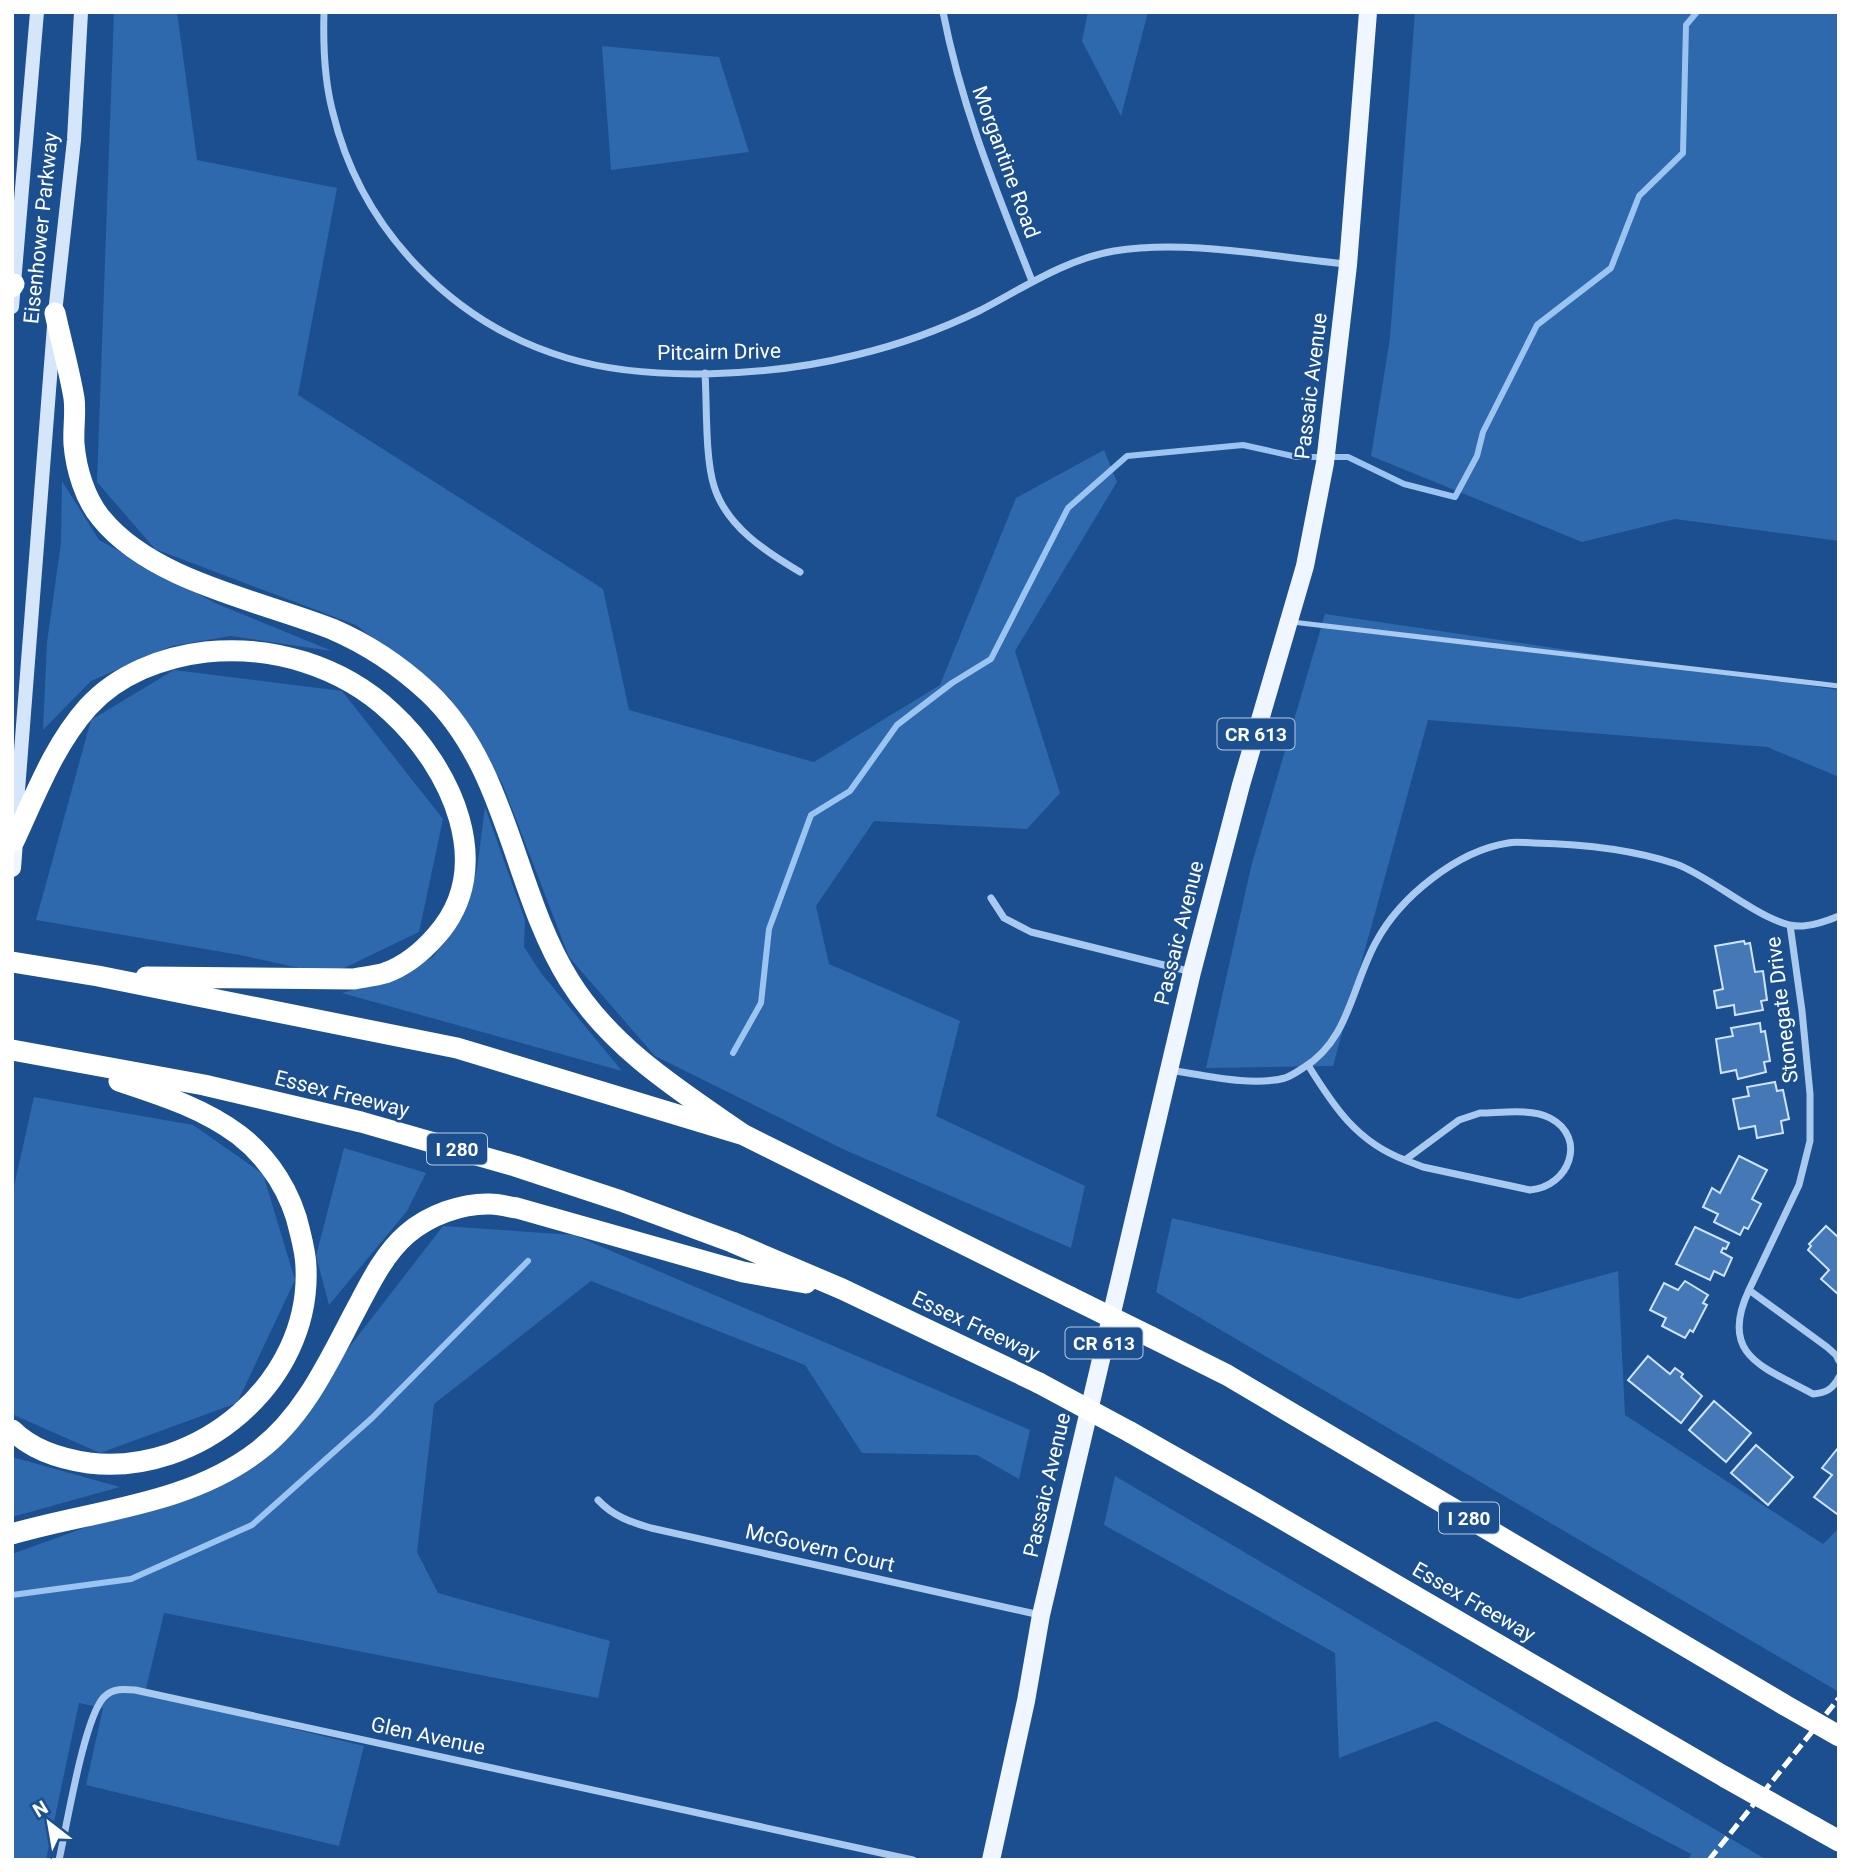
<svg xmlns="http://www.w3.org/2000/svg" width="1851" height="1872" viewBox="0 0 1851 1872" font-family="Roboto,sans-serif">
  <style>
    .green { fill: #2e69ad }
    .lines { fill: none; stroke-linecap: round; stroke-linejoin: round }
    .stream { stroke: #9cc4f0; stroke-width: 6 }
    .building { fill: #4478b7; stroke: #cfe3fa; stroke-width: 2 }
    .lane { stroke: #a9c9ee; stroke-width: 5 }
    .street { stroke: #a9c9ee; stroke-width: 7 }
    .secondary { stroke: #d6e6fa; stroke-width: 14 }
    .primary { stroke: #f0f6ff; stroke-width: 18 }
    .highway { stroke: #fff; stroke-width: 21 }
    .rail { stroke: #fff; stroke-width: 5; stroke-dasharray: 12 5; stroke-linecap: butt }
    .highway-bridge { stroke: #fff; stroke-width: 21 }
    .labels { text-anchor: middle; stroke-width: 5; stroke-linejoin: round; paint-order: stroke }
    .shield { fill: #1b4f8f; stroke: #bbcadd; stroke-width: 2 }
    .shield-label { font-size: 19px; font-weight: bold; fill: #fff }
    .street-label { font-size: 21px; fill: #fff; stroke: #1b4f8f }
  </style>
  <rect width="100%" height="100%" fill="#1b4f8f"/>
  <path class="green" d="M 114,12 L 177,12 L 197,160 L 337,188 L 298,395 L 603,589 L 629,710 L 814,762 L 940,685 L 1016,498 L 1104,450 L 1117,482 L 1015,651 L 1060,793 L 1027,829 L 874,821 L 816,906 L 829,964 L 960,1021 L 936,1116 L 1085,1186 L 1071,1248 L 845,1150 L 655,1056 L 569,957 L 502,783 L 450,698 L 356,625 L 155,549 L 97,482 Z
    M 1088,12 L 1148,12 L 1121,116 L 1082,41 Z
    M 1415,12 L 1839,12 L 1839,541 L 1675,519 L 1582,542 L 1371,456 L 1390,338 Z
    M 602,46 L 719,57 L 749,152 L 611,170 Z
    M 62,481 L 99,540 L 215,603 L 332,651 L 231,636 L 172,646 L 91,681 L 43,730 L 47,642 L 61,543 Z
    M 1325,614 L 1839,690 L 1839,777 L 1767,747 L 1428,720 L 1333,1066 L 1206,1068 L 1251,867 Z
    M 174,670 L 342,691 L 443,819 L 419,932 L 338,971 L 304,969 L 240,955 L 36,920 L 91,720 Z
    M 485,807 L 525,920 L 524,947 L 541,973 L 622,1071 L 342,993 L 392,980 L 433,957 L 462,918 L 477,869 Z
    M 34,1097 L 193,1125 L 263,1174 L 295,1280 L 237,1403 L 100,1453 L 14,1415 L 12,1195 Z
    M 344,1148 L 426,1173 L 407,1211 L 329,1305 L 316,1256 Z
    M 1172,1218 L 1518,1299 L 1618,1271 L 1625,1415 L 1823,1544 L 1839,1528 L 1839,1692 L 1156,1292 Z
    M 443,1226 L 574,1235 L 1030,1430 L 1019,1479 L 977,1455 L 862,1453 L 805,1365 L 591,1281 L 434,1404 L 417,1552 L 438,1593 L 610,1641 L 598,1698 L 164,1613 L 145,1693 L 364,1746 L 339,1846 L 86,1785 L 103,1708 L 79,1703 L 46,1860 L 12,1860 L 12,1554 L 258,1465 Z
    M 12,1457 L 120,1487 L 12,1517 Z
    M 1115,1476 L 1767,1860 L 1688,1860 L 1691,1854 L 1436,1721 L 1339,1758 L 1335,1653 L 1104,1525 Z"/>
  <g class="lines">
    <path class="stream" d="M 733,1053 L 761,1003 L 769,929 L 811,815 L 850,791 L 897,725 L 952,683 L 991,659 L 1068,508 L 1127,456 L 1243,445 L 1297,457 L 1348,457 L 1404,484 L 1455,497 L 1477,456 L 1483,432 L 1537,325 L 1611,268 L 1639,196 L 1683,153 L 1686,25 L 1697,12
      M 12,1595 L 131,1579 L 252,1525 L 372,1418 L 528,1261"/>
  </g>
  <path class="building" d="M 1744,941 L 1745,944 L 1750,943 L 1755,972 L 1763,971 L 1767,1000 L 1761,1001 L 1763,1010 L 1735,1015 L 1734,1005 L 1717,1008 L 1714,991 L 1723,989 L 1715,946 Z
    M 1760,1023 L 1761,1032 L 1765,1031 L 1770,1061 L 1764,1062 L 1766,1072 L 1738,1079 L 1736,1070 L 1721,1073 L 1716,1039 L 1733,1036 L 1731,1028 Z
    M 1775,1082 L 1777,1091 L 1783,1090 L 1789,1119 L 1781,1121 L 1783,1133 L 1757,1138 L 1755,1126 L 1739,1129 L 1733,1099 L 1749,1096 L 1747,1087 Z
    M 1739,1156 L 1767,1170 L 1752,1199 L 1761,1204 L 1748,1229 L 1744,1227 L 1740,1235 L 1714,1222 L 1718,1214 L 1703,1207 L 1712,1188 L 1720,1193 Z
    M 1826,1226 L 1839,1238 L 1839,1295 L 1821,1279 L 1829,1270 L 1808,1250 L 1811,1246 L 1809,1244 Z
    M 1695,1227 L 1729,1243 L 1726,1249 L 1723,1248 L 1721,1252 L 1732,1258 L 1724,1276 L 1714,1271 L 1710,1280 L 1676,1264 Z
    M 1685,1281 L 1708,1295 L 1703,1303 L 1707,1305 L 1693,1332 L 1690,1330 L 1685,1338 L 1662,1326 L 1666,1318 L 1650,1310 L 1664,1283 L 1678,1290 Z
    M 1648,1356 L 1670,1374 L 1675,1368 L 1683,1374 L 1681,1377 L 1702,1396 L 1681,1423 L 1628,1380 Z
    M 1714,1401 L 1751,1433 L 1726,1462 L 1689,1430 Z
    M 1756,1445 L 1793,1477 L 1768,1505 L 1731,1473 Z
    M 1838,1448 L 1839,1512 L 1837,1514 L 1814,1497 L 1832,1475 L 1822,1468 Z"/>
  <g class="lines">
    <path class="lane" d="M 1292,622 L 1839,686"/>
    <path class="street" d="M 324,12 C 323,46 324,80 333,113 C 361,229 452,324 567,358 C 650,383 772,376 856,355 C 898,345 942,329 981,310 C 1023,288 1066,259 1114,251 C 1188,239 1272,257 1347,264
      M 943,12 C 962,109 996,190 1032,281
      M 705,373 C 707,404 705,458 714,486 C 726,526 766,552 800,572
      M 991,898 L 1004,918 L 1031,932 L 1192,972
      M 1308,1065 C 1334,1107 1357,1142 1405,1160
      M 1169,1070 C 1204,1075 1251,1087 1285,1078 C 1291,1076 1297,1072 1303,1068 C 1349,1041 1352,985 1376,942 C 1400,897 1457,851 1508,843 C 1516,841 1526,843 1534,843 C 1581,844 1631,849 1676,864 C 1713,877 1768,929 1803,926 C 1816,925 1827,921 1839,916
      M 1480,1113 C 1500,1113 1531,1108 1550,1118 C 1588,1138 1569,1187 1530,1190 L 1423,1167 L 1405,1160 L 1459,1120 Z
      M 1749,1290 L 1799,1185 L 1810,1141 L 1810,1094 L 1802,1011 L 1790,925
      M 1839,1361 L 1836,1355 L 1827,1347 L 1749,1290 C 1718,1356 1764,1367 1813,1394 C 1826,1393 1833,1389 1839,1377
      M 598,1500 C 613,1516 630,1522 651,1528 L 1040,1615
      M 59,1860 C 67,1825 84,1718 104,1697 C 113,1688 124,1689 135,1690 L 913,1860"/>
    <path class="secondary" d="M 12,307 L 37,12
      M 15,829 L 55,313 L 74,140 L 81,12"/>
    <path class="primary" d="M 12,868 L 14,841
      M 991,1860 L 1026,1701 L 1041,1615 L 1192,972 L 1241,785 L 1305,566 L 1325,463 L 1348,265 L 1368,12"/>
    <path class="highway" d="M 12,287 L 14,284
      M 55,313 C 61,341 69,369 74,398 C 76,413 73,428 74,444 C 76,469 85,499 101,518 C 152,581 258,600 332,629 C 367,644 400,666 428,692 C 508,767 513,890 569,980 C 611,1048 680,1091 744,1135
      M 14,841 C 36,794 54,745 88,707 C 118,674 163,657 206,652 C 272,645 342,666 391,712 C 451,767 498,867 436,936 C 422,952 405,966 385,973 C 375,976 364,977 354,979 L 146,977
      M 12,962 L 98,976 L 457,1048 L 744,1135 L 1070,1297
      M 12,1050 L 204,1085 L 361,1122 L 515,1166 L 621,1201 L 732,1242 L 842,1289 L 1039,1383
      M 1151,1337 L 1227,1375 L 1783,1704
      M 12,1430 C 32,1450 61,1459 89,1463 C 198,1476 311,1383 306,1268 C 306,1256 303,1244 300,1232 C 292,1194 270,1159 239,1135 C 203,1108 161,1095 119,1081
      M 1130,1432 L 1255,1503 L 1725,1777
      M 12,1534 C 94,1510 188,1505 258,1451 C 306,1415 331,1356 359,1304 C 372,1279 386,1252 407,1234 C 429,1215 462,1203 491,1204 C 499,1204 508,1207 517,1208 L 743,1272 L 806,1283
      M 1814,1827 L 1839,1841"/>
    <path class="rail" d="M 1709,1860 L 1839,1698"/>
    <path class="highway-bridge" d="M 1070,1297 L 1151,1337
      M 1039,1383 L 1130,1432
      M 1783,1704 L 1839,1736
      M 1725,1777 L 1814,1827"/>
  </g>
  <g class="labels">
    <g class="shield">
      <rect x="1217.5" y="718.5" width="77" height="31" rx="5"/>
      <rect x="427" y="1133.5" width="60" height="31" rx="5"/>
      <rect x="1065.5" y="1327.5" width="77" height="31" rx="5"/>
      <rect x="1439" y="1502.5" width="60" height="31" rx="5"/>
    </g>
    <g class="shield-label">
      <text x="1256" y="741">CR 613</text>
      <text x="457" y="1156">I 280</text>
      <text x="1104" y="1350">CR 613</text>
      <text x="1469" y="1525">I 280</text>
    </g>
    <g class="street-label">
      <text transform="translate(1006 162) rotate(70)" y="7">Morgantine Road</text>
      <text transform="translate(41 228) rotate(-84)" y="7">Eisenhower Parkway</text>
      <text transform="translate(719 352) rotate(-1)" y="7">Pitcairn Drive</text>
      <text transform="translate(1311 386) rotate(-83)" y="7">Passaic Avenue</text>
      <text transform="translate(1179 933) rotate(-76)" y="7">Passaic Avenue</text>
      <text transform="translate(1782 1010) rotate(-97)" y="7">Stonegate Drive</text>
      <text transform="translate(342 1094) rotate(14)" y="7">Essex Freeway</text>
      <text transform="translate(976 1326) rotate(25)" y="7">Essex Freeway</text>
      <text transform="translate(1047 1485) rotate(-77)" y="7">Passaic Avenue</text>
      <text transform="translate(820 1548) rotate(13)" y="7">McGovern Court</text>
      <text transform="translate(1474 1602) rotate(30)" y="7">Essex Freeway</text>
      <text transform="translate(428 1736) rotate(12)" y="7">Glen Avenue</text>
    </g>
  </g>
  <rect width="1851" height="1872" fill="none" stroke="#ffffff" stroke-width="28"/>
  <g transform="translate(49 1823) rotate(329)" stroke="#1b4f8f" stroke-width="5" paint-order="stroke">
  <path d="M0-5L12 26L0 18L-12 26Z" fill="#ffffff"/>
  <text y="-10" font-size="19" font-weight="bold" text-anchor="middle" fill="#ffffff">N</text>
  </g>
</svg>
